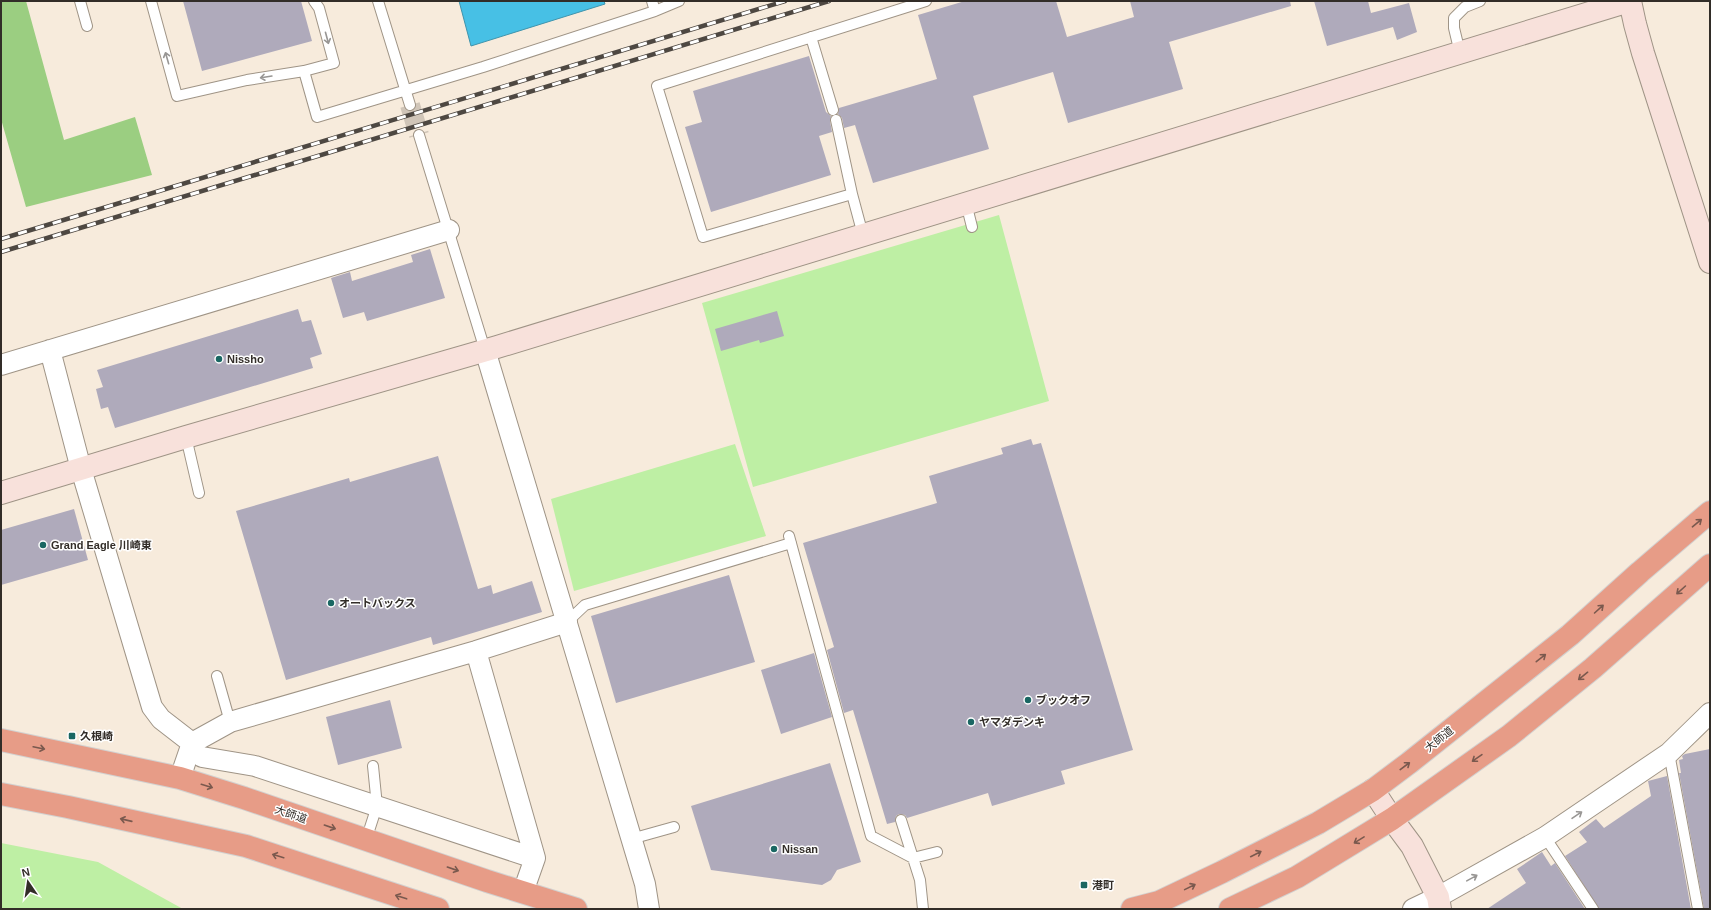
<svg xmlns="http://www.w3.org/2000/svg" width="1711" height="910" viewBox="0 0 1711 910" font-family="Arial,'Noto Sans JP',sans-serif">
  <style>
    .green { fill: #beefa4 }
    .forest { fill: #9bce81 }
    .water { fill: #47c0e5; stroke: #4194ac }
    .building { fill: #afaabb }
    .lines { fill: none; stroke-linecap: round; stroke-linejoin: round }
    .street-tunnel { stroke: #d0c5b8; stroke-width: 20; stroke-dasharray: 20 10; stroke-linecap: butt }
    .lane-casing { stroke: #9f9486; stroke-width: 12 }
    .street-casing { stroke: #9f9486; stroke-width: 22 }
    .secondary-casing { stroke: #9f9486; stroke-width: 24 }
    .highway-casing { stroke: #d2d1d0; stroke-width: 24 }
    .lane { stroke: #fff; stroke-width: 10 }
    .street { stroke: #fff; stroke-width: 20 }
    .secondary { stroke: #f8e1db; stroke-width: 22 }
    .highway { stroke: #e79c87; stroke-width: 22 }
    .rail-casing { stroke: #4e4842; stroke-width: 4.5 }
    .rail { stroke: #fff; stroke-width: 3; stroke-dasharray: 9; stroke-linecap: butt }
    .oneway { stroke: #989694 }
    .oneway2 { stroke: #7a594e }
    .poi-dot { fill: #1a6763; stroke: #fff; stroke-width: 1.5 }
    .labels { text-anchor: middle; stroke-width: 3; stroke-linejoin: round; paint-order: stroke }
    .poi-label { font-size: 11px; font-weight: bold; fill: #322d28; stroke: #fff; text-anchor: start }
    .street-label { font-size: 11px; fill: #322d28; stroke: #fff }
  </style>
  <rect width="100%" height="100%" fill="#f7ebdc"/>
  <path class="green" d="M 999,215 L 1049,401 L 753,487 L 702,303 Z
    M 735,444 L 766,536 L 574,591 L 551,499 Z
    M 1,843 L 98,862 L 183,909 L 1,909 Z"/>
  <path class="forest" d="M 1,1 L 26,1 L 64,140 L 135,117 L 152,175 L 26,207 L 1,119 Z"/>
  <path class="water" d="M 459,1 L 604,1 L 605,4 L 471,46 Z"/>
  <path class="building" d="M 183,1 L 301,1 L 312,41 L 202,71 Z
    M 965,1 L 1056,1 L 1067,37 L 1134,17 L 1130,1 L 1290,1 L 1291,6 L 1169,42 L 1183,89 L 1068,123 L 1053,72 L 973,96 L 989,149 L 873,183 L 855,125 L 844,128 L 842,118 L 838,114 L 839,108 L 937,79 L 918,15 Z
    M 1314,1 L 1368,1 L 1371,13 L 1409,3 L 1417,32 L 1397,40 L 1393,27 L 1327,46 Z
    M 809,56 L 826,112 L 831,116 L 830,121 L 832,132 L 819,136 L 831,175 L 711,212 L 685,127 L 702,122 L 693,91 Z
    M 430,249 L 445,298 L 367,321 L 364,312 L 343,318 L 331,278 L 350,272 L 352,281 L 413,262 L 411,255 Z
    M 298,309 L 302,322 L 311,320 L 322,354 L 310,358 L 313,368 L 115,428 L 108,407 L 101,409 L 96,389 L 103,387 L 97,370 Z
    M 777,311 L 784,336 L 760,343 L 759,340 L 721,351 L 715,329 Z
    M 1031,439 L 1033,445 L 1041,443 L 1133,750 L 1061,771 L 1065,784 L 992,806 L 988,793 L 907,818 L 905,815 L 899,814 L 896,816 L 895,822 L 887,824 L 853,710 L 844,713 L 827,650 L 834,647 L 803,543 L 937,503 L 929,476 L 1003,454 L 1001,448 Z
    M 438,456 L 478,589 L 491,585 L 493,594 L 532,581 L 542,612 L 433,645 L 431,637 L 286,680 L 236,511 L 349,478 L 350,482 Z
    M 74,509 L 88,560 L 1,585 L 1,530 Z
    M 729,575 L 755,662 L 616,703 L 591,616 Z
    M 814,653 L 832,717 L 781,734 L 761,670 Z
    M 390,700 L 402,748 L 338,765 L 326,717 Z
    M 1710,749 L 1710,909 L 1704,909 L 1679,773 L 1681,773 L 1679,760 L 1683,759 L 1682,756 L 1685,754 Z
    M 830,763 L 861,862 L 837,870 L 831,880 L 822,885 L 711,870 L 691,806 Z
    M 1667,776 L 1691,909 L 1599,909 L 1565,856 L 1587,842 L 1579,832 L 1596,819 L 1604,828 L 1651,796 L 1648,781 Z
    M 1542,852 L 1551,866 L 1555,863 L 1585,909 L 1487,909 L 1526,883 L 1517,869 Z"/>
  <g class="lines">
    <path class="street-tunnel" d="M 410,105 L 419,135"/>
    <g class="lane-casing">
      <path id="lane" d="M 80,1 L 87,26
        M 151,1 L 177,96 L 247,80 L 304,71 L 334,63 L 319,8 L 314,1
        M 378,1 L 410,105
        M 655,11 L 679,1
        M 811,37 L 833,110
        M 1460,53 L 1454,28 L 1454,18 L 1465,7 L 1480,1
        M 304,71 L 317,117 L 483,67 L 655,11 L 652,1
        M 836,120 L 852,194
        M 419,135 L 485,350
        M 966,203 L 972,227
        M 863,235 L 852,194 L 703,237 L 657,86 L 926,1
        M 186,437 L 199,493
        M 789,536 L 871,836 L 913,858 L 920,880 L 923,909
        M 567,622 L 585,605 L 791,543
        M 217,676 L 230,722
        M 1669,753 L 1698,909
        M 901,820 L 913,858 L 937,852
        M 1545,837 L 1593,909
        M 631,839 L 674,827
        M 366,840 L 377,806 L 373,766"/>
    </g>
    <g class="street-casing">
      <path id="street" d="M 50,350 L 81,469 L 152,707 L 161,719 L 192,743
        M 485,350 L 645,884 L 649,909
        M 1,365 L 449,230
        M 476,651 L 535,858 L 523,892
        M 202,757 L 255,766 L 528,856
        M 180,778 L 192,743 L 230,722 L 476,651 L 567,622
        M 1413,909 L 1438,897 L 1545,837 L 1669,753 L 1710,713"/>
    </g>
    <g class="secondary-casing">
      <path id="secondary" d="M 1630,1 L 1635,24 L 1643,53 L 1710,262
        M 1,493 L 186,437 L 497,347 L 1629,1
        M 1373,790 L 1392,819 L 1412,846 L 1438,897 L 1440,909"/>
    </g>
    <g class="highway-casing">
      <path id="highway" d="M 1,740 L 180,778 L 244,798 L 487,881 L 576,909
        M 1,794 L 68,807 L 246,846 L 438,909
        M 1132,909 L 1159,902 L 1222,872 L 1318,823 L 1373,790 L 1409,763 L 1570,635 L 1640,572 L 1710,512
        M 1230,909 L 1297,877 L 1361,838 L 1392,819 L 1509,736 L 1593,668 L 1710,565"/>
    </g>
    <use href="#lane" class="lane"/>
    <use href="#street" class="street"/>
    <use href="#secondary" class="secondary"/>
    <use href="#highway" class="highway"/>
    <g class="rail-casing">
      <path id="rail" d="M 1,239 L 785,1
        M 1,252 L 829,1"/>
    </g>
    <use href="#rail" class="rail"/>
  </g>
  <defs><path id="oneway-shaft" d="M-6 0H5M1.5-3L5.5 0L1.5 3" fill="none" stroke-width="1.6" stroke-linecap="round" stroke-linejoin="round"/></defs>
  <g class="oneway">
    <use href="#oneway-shaft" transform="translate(327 38) rotate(75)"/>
    <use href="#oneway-shaft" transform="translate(167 58) rotate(-106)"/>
    <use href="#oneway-shaft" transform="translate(266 77) rotate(171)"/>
    <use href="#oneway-shaft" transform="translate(1577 815) rotate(-34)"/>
    <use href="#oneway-shaft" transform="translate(1472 878) rotate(-29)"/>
  </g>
  <g class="oneway2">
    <use href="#oneway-shaft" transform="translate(1697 523) rotate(-40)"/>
    <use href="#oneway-shaft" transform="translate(1681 590) rotate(138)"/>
    <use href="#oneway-shaft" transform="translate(1599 609) rotate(-42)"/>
    <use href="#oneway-shaft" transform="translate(1541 658) rotate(-38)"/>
    <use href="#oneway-shaft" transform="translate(1583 676) rotate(141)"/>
    <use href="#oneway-shaft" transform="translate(39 748) rotate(12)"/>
    <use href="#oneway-shaft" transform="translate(1477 758) rotate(145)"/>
    <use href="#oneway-shaft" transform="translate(1405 766) rotate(-37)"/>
    <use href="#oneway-shaft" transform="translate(207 786) rotate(17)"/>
    <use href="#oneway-shaft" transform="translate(126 820) rotate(-167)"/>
    <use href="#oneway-shaft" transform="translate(330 827) rotate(19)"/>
    <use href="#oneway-shaft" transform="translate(1359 840) rotate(148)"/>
    <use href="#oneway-shaft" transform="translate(1256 854) rotate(-27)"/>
    <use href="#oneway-shaft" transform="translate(278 856) rotate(-163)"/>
    <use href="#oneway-shaft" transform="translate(453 869) rotate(19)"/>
    <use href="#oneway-shaft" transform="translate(1190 887) rotate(-26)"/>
    <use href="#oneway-shaft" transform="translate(401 897) rotate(-162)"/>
  </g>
  <g class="poi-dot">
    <circle cx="219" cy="359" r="4"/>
    <circle cx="43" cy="545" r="4"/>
    <circle cx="331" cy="603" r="4"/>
    <circle cx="1028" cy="700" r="4"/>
    <circle cx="971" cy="722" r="4"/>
    <rect x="68" y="732" width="8" height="8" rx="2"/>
    <circle cx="774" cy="849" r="4"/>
    <rect x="1080" y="881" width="8" height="8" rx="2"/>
  </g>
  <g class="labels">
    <g class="poi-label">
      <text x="227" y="363">Nissho</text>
      <text x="51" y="549">Grand Eagle 川崎東</text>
      <text x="339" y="607">オートバックス</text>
      <text x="1036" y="704">ブックオフ</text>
      <text x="979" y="726">ヤマダデンキ</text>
      <text x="80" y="740">久根崎</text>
      <text x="782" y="853">Nissan</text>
      <text x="1092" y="889">港町</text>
    </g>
    <g class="street-label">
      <text transform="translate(1439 739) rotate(-39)" y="4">大師道</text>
      <text transform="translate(291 814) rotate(19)" y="4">大師道</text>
    </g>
  </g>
  <rect width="1711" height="910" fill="none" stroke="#322d28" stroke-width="4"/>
  <g transform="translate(28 882) rotate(347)" stroke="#ffffff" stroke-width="3" paint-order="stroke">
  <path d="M0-3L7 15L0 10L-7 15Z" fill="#322d28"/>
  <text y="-6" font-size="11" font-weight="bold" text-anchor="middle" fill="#322d28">N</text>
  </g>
</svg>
